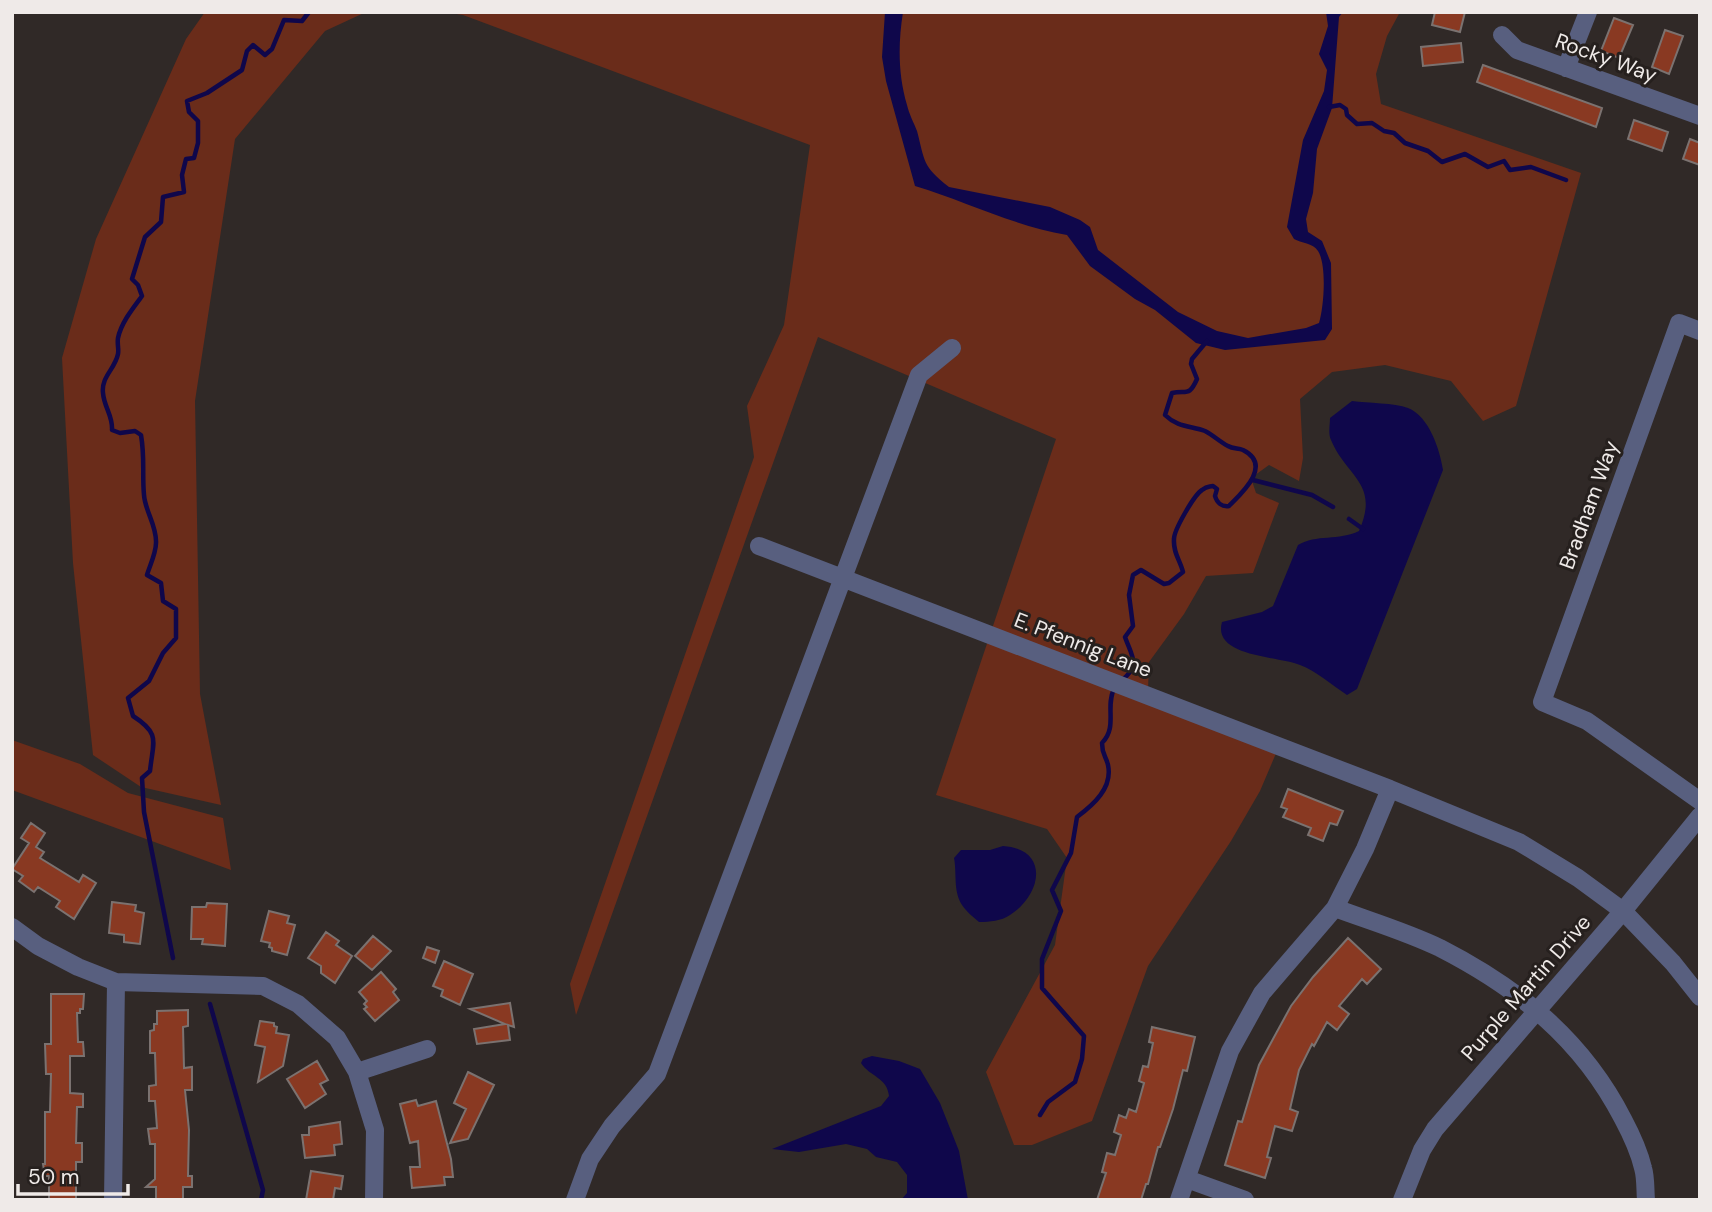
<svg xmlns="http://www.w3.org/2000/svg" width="1712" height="1212" viewBox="0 0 1712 1212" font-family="'DM Sans',sans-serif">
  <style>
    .green { fill: #6a2c1a }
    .water { fill: #0f074b }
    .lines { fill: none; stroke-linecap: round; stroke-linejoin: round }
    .stream { stroke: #0f074b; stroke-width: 4.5 }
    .building { fill: #893922; stroke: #7b7270; stroke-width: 2 }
    .minor { stroke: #585f7f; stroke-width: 18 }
    .labels { text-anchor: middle; stroke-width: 6; stroke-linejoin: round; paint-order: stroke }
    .street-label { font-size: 21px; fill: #efeae8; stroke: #26201e }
  </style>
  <rect width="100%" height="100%" fill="#302927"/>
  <path class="green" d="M 205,12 L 366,12 L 325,31 L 235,139 L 195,401 L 200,694 L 221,805 L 141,787 L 93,755 L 73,563 L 62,358 L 96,239 L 186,39 Z
    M 444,12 L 1400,12 L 1387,36 L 1376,74 L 1381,104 L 1581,173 L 1516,406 L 1483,421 L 1451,381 L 1385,365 L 1332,372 L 1300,399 L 1303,458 L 1299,481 L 1269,465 L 1251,478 L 1256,493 L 1279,503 L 1253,573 L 1206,576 L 1184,614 L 1149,662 L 1148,690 L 1277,751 L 1260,791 L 1231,841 L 1148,966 L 1092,1121 L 1032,1145 L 1014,1145 L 986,1072 L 1055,945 L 1067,858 L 1047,829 L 936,795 L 1056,439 L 818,337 L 576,1015 L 570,984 L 754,457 L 747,406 L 784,325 L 810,145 L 463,15 Z
    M 12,740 L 80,764 L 128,793 L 223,818 L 231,870 L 12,790 Z"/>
  <path class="water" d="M 885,12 L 903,12 C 898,44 898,74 907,105 C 909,114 914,123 917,131 C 925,161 922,166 949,187 L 1050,207 L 1080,220 L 1090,227 L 1098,250 L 1178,312 L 1217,331 L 1248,338 L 1306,328 L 1319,323 C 1324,307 1327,265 1318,251 C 1313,243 1301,243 1294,239 L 1287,227 L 1303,140 L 1324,91 L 1327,70 L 1319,54 L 1328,26 L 1326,12 L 1343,12 L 1339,17 L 1332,108 L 1317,149 L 1313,193 L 1306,219 L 1308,232 L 1322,241 L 1331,263 L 1332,329 L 1325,340 L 1225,350 L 1196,343 L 1155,310 L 1135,299 L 1090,266 L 1067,235 C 1014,226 965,201 915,186 L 886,81 L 882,57 Z
    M 1352,401 C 1368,403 1394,403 1408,408 C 1429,416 1440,450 1443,470 L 1357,689 L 1347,695 C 1332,685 1316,671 1300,665 C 1278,656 1212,657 1222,622 L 1262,612 L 1273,606 L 1298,545 C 1316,534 1339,541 1359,531 C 1380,483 1347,478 1331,440 C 1328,434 1330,425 1330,418 Z
    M 1003,846 C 1050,849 1042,895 1010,915 C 1001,921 990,922 979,922 C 973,917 966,911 962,905 C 953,891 957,873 954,858 L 961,850 L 990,850 Z
    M 872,1056 L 899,1061 L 920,1069 L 940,1103 L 959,1151 L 968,1200 L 901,1200 L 907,1193 L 907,1175 L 897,1162 L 876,1157 L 867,1149 L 846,1144 L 799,1152 L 772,1149 L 881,1106 L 889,1096 C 887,1077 870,1077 861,1063 L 863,1059 Z"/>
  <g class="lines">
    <path class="stream" d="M 1329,107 L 1340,105 L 1346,109 L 1347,115 L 1357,124 L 1372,123 L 1384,131 L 1394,133 L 1405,143 L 1428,151 L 1442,162 L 1465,154 L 1488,167 L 1504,161 L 1510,170 L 1531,167 L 1566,180
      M 1253,480 L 1312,495 L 1333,507
      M 1349,519 L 1363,529
      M 1122,680 C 1141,665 1132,657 1125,637 L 1133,626 L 1129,595 L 1133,575 L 1141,570 L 1164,584 L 1169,583 L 1183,572 C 1180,560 1173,553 1174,539 C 1174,530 1194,495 1202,490 C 1207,486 1207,487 1213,486 L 1217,489 L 1215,496 C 1217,503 1222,507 1229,506 C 1242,493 1273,465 1243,450 C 1238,448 1233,449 1228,446 C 1220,442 1213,435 1205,431 C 1191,426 1177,427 1165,415 L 1172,393 C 1187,390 1189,397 1197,379 L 1191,364 L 1192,359 L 1207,341
      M 173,958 L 144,812 L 142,778 L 150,771 C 153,741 161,734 133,716 L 128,698 L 149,681 L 163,653 L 176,638 L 176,609 L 163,601 L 161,583 L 147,575 C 150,565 156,553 156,543 C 157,526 145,511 144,495 C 142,474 145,458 141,435 L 135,431 L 120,433 L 112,430 C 113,416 104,407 103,393 C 101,377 115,369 118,354 C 119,349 117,344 118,338 C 121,323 133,308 142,296 L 138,285 L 132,279 L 145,237 L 161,222 L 163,197 L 184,192 L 182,175 L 186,159 L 194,158 L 198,143 L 198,121 L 189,112 L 187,101 L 207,93 L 242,70 L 247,51 L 253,45 L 265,55 L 272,49 L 284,20 L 302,21 L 309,12
      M 210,1004 L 263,1190 L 261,1200
      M 1040,1115 L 1048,1102 L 1075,1082 L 1082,1059 L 1084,1036 L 1042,988 L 1042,959 L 1061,911 L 1052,890 L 1071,853 L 1077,817 C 1093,805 1113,788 1108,765 C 1106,756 1102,755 1102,743 C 1118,727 1105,707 1114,689"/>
  </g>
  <path class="building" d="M 1435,12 L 1465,12 L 1460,32 L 1432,25 Z
    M 1614,18 L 1633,25 L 1619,58 L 1601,51 Z
    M 1665,30 L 1683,36 L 1669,74 L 1652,67 Z
    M 1461,43 L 1463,62 L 1423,66 L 1421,47 Z
    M 1483,65 L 1602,108 L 1596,127 L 1477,82 Z
    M 1634,120 L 1668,132 L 1662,151 L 1628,139 Z
    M 1690,139 L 1700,143 L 1700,165 L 1683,159 Z
    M 1288,789 L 1343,811 L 1337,825 L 1330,823 L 1323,841 L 1308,835 L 1311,828 L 1283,817 L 1287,809 L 1281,807 Z
    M 31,823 L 45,833 L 36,847 L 44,852 L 40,858 L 79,882 L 83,875 L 96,883 L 74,919 L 56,907 L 60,901 L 38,887 L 34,892 L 19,881 L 23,876 L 12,869 L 29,843 L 21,838 Z
    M 112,902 L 136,905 L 135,911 L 144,913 L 140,944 L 124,942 L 124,935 L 109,933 Z
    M 207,903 L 227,904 L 225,946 L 202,944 L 203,939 L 191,939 L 192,907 L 206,907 Z
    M 269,911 L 289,916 L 287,923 L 295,925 L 287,955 L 272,951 L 272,948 L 269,947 L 270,943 L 261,941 Z
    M 326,932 L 339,941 L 336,945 L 352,956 L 335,983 L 321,973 L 321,966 L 308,958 Z
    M 373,936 L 391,951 L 372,970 L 355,956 Z
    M 1348,938 L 1381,969 L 1367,984 L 1362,979 L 1339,1006 L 1349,1014 L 1337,1030 L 1327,1022 L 1314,1046 L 1312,1044 L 1299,1070 L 1290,1109 L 1298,1112 L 1292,1131 L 1275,1126 L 1267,1157 L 1271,1158 L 1265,1178 L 1225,1165 L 1238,1121 L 1242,1122 L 1259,1065 L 1273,1039 L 1291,1006 L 1313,977 Z
    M 427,947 L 439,951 L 435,963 L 423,958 Z
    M 444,961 L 473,974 L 460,1005 L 441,996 L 443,990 L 433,986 Z
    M 381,972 L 396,989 L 393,992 L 399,1000 L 375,1021 L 364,1009 L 367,1007 L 364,1004 L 367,1001 L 359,992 Z
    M 51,994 L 84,994 L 83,1009 L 80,1009 L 80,1013 L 77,1013 L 78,1042 L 83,1042 L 84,1056 L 70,1056 L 70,1093 L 83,1094 L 83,1107 L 77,1107 L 76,1143 L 82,1143 L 82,1162 L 76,1162 L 76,1200 L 49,1200 L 49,1176 L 45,1176 L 43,1164 L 45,1164 L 45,1112 L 50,1112 L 51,1074 L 46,1074 L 45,1044 L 51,1044 Z
    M 510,1003 L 514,1027 L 508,1025 L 510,1040 L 477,1044 L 474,1029 L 505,1024 L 470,1009 Z
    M 188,1010 L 188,1026 L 183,1027 L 184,1068 L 192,1067 L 192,1090 L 185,1090 L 189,1130 L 188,1176 L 192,1176 L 192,1187 L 183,1187 L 183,1200 L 156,1200 L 156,1187 L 146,1187 L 155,1179 L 155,1144 L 150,1144 L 148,1129 L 157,1128 L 155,1101 L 149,1101 L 149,1086 L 156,1085 L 155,1053 L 150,1053 L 150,1031 L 154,1030 L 154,1024 L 157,1024 L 157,1011 Z
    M 260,1021 L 274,1023 L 274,1026 L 277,1027 L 276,1033 L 289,1035 L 283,1066 L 258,1082 L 265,1047 L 255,1045 Z
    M 1152,1027 L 1195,1037 L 1187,1071 L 1183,1070 L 1173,1109 L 1160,1147 L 1158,1147 L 1148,1184 L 1146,1184 L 1141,1200 L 1097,1200 L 1106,1173 L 1102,1172 L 1107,1153 L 1115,1155 L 1121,1135 L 1114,1132 L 1119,1115 L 1126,1118 L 1129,1109 L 1136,1112 L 1144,1083 L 1139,1081 L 1143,1066 L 1148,1067 L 1153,1043 L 1149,1042 Z
    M 317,1061 L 328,1080 L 320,1084 L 326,1094 L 305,1108 L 287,1079 Z
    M 468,1072 L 494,1085 L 468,1139 L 450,1143 L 466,1109 L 454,1103 Z
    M 416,1100 L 418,1106 L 436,1101 L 451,1159 L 453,1177 L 444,1177 L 445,1185 L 412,1188 L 410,1167 L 420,1167 L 418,1141 L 410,1143 L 400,1104 Z
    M 340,1122 L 342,1144 L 334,1145 L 335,1155 L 305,1158 L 302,1135 L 309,1135 L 309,1127 Z
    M 311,1171 L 343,1176 L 341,1189 L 335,1188 L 333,1200 L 306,1200 Z"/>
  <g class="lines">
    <path class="minor" d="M 1502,35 L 1517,50 L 1700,116
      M 1566,68 L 1588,12
      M 1700,331 L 1679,323 L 1542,702 L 1587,721 L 1700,801
      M 759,546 L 1390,789 L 1519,842 L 1578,878 L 1623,911 L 1673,963 L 1700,997
      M 1335,908 C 1370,921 1407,932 1440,948 C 1518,988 1582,1039 1623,1119 C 1631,1134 1639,1151 1643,1168 C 1646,1178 1645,1189 1646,1200
      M 12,927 L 38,946 L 78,967 L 116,982 L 263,986 L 298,1004 L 337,1038 L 357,1072 L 375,1130 L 374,1200
      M 357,1072 L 427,1049
      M 1187,1179 L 1245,1200
      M 113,1200 L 116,982
      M 575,1200 L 590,1159 L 612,1126 L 657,1074 L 919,375 L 952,348
      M 1179,1200 L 1230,1051 L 1262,993 L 1335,908 L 1365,849 L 1390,789
      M 1402,1200 L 1422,1150 L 1435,1129 L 1623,911 L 1700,816"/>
  </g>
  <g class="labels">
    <g class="street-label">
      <text transform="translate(1606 58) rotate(20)" y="7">Rocky Way</text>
      <text transform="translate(1589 505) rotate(-70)" y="7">Bradham Way</text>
      <text transform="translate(1083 645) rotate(21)" y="7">E. Pfennig Lane</text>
      <text transform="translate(1526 988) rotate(-49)" y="7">Purple Martin Drive</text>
    </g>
  </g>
  <rect width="1712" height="1212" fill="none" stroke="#efeae8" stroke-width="28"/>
  <path d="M18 1184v10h110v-10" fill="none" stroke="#efeae8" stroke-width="3.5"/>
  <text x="28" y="1184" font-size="21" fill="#efeae8" stroke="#26201e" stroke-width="5" paint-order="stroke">50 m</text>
</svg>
